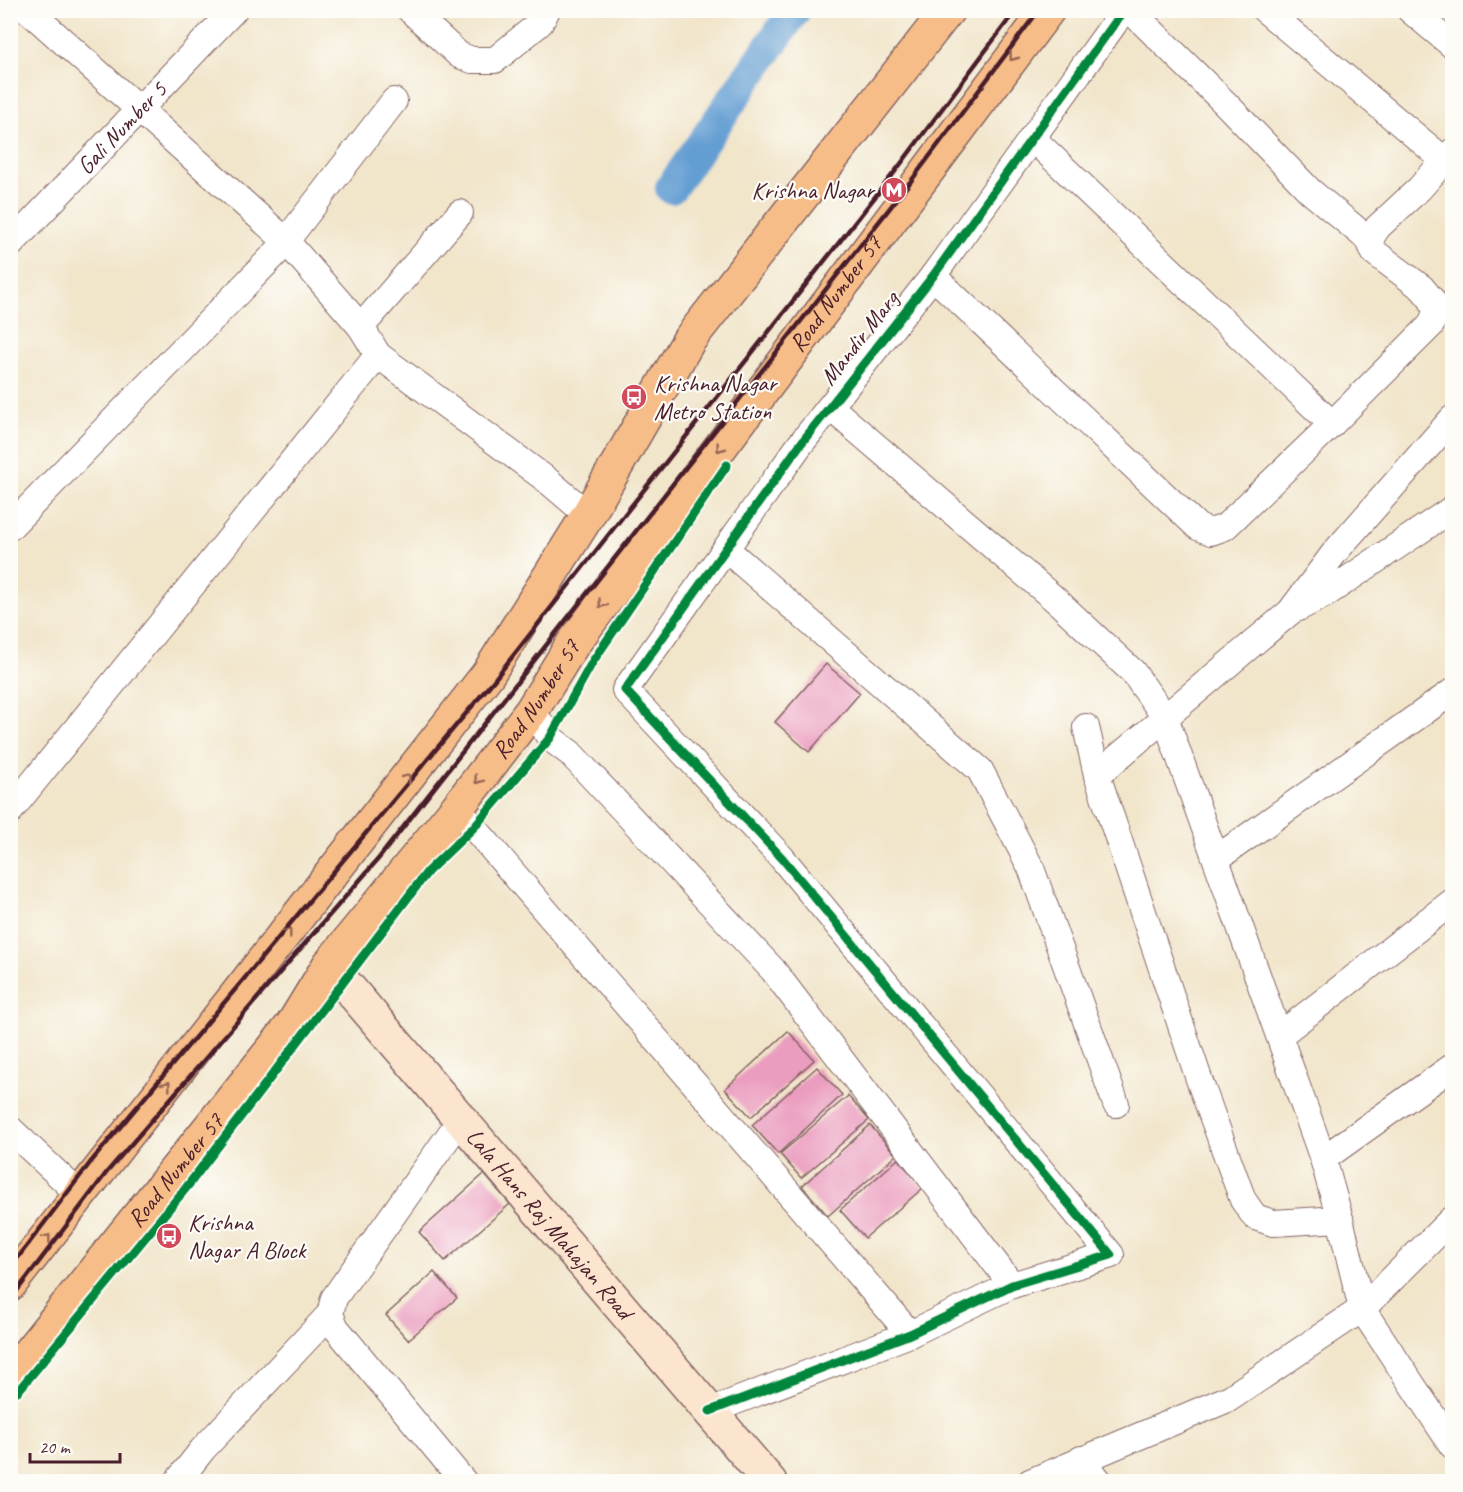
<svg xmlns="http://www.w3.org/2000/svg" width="1463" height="1492" viewBox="0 0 1463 1492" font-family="Caveat,sans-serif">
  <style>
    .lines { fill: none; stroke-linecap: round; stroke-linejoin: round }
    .canal { stroke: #639ed3; stroke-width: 32 }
    .building { fill: #eb9dc0 }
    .street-casing { stroke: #846463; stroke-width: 28 }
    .secondary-casing { stroke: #846463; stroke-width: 36 }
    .primary-casing { stroke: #846463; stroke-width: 36 }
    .street { stroke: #fff; stroke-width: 26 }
    .secondary { stroke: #fce5cf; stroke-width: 33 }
    .primary { stroke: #f7bd88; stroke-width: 33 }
    .rail { stroke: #4a1f2b; stroke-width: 4.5 }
    .cycleway-casing { stroke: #fdfcf7; stroke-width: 13 }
    .cycleway { stroke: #00873e; stroke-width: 9 }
    .oneway { stroke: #986655 }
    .labels { text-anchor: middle; stroke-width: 4.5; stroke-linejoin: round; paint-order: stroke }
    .street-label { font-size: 24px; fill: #4a1f2b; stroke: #fdfcf7 }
    .poi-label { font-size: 24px; fill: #4a1f2b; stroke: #fdfcf7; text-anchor: start }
  </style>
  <rect width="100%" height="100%" fill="#fdfcf7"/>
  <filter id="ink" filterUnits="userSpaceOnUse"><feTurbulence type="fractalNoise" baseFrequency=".0167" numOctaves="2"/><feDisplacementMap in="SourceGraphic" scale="12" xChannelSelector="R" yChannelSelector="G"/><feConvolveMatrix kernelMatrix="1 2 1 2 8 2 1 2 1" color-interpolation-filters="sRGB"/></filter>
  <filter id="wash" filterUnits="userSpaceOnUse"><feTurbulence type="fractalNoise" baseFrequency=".008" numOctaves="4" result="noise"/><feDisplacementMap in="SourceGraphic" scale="24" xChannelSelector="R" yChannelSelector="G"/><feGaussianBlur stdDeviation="1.35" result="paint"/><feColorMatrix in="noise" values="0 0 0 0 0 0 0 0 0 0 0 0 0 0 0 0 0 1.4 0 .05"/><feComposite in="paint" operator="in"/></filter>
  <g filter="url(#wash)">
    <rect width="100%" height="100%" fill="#f1e5ca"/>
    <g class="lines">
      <path class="canal" d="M 671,188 L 795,10"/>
    </g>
    <g id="blocks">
      <path class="building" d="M 826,664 L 860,693 L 809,752 L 775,722 Z
        M 788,1031 L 814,1060 L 751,1117 L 725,1089 Z
        M 817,1067 L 842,1095 L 778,1154 L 752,1125 Z
        M 848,1096 L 869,1120 L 801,1178 L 780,1154 Z
        M 870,1125 L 896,1155 L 828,1216 L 802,1186 Z
        M 898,1159 L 923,1188 L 865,1238 L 840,1210 Z
        M 484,1174 L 510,1204 L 445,1261 L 419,1232 Z
        M 434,1272 L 457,1298 L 408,1340 L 386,1315 Z"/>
    </g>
  </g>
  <g filter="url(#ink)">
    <use href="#blocks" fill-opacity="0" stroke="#846463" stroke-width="1.5"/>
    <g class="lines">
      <g class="street-casing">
        <g id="street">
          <path d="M 28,10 L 286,241 L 361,327 L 378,355 L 547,480 L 588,515"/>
          <path d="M 410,10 L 459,55 L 472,60 L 495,60 L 540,23 L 547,10"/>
          <path d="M 1130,10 L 1225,103 L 1310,191 L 1369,240"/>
          <path d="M 1265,10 L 1444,160"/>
          <path d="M 1410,10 L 1452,45"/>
          <path d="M 1032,138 L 1332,424"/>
          <path id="s1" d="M 10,245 L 234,10"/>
          <path d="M 933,276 L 1198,527 L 1211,532 L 1225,527 L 1332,424 L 1431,325 L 1436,312 L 1432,300 L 1422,288 L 1374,252 L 1369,240 L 1378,227 L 1419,189 L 1452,152"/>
          <path d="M 361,327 L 460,213"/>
          <path d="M 830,407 L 1058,602 L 1133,672 L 1165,717 L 1323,1159 L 1340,1219 L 1362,1309 L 1452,1445"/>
          <path d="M 10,527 L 279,250 L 394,101"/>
          <path d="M 726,549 L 980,770 L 1031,868 L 1116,1104"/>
          <path d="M 1296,609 L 1326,594 L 1452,509"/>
          <path d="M 532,710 L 550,738 L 570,753 L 773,970 L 1012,1285"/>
          <path d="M 1086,727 L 1097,775 L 1201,1085 L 1243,1200 L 1255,1217 L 1273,1223 L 1340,1219"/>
          <path d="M 1097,775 L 1290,612 L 1335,552 L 1452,419"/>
          <path d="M 457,808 L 910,1334"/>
          <path d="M 10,811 L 378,355"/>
          <path d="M 1216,859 L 1452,692"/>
          <path d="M 1280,1035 L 1452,902"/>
          <path d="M 461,1119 L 334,1298 L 330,1314 L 336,1328 L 464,1482"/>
          <path d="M 10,1129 L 80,1195"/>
          <path d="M 1323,1159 L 1452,1067"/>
          <path d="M 710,1411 L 910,1334 L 1012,1285 L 1111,1255 L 782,858 L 625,690 L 799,446 L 933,276 L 1124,10"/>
          <path d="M 1081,1459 L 1100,1482"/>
          <path d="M 177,1482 L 203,1449 L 330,1314"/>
          <path d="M 1030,1482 L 1230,1398 L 1362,1309 L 1452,1219"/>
        </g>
      </g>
      <g class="secondary-casing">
        <g id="secondary">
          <path id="s2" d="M 329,965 L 770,1482"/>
        </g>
      </g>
      <g class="primary-casing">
        <g id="primary">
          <path d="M 10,1284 L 488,674 L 588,515 L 689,340 L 948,10"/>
          <path id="s3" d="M 10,1376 L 293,1024 L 329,965 L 457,808 L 532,710 L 572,645 L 1048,10"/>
        </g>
      </g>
      <use href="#street" class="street"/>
      <use href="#secondary" class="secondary"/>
      <use href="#primary" class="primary"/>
      <path class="rail" d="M 10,1268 L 90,1163 L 494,680 L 897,169 L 1016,10
        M 10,1300 L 107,1172 L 379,858 L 911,181 L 1039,10"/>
      <g class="cycleway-casing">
        <path id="cycleway" d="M 18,1391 L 186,1188 L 428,871 L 474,827 L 550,738 L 593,661 L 727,465
          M 710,1411 L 910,1334 L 1012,1285 L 1111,1255 L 782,858 L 625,690 L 799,446 L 933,276 L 1124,10"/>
      </g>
      <use href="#cycleway" class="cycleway"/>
    </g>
    <defs><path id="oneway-chevron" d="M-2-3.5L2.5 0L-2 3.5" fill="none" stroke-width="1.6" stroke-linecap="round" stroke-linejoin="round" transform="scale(1.5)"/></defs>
    <g class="oneway">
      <use href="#oneway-chevron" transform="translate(1013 57) rotate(127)"/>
      <use href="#oneway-chevron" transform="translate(720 448) rotate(127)"/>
      <use href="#oneway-chevron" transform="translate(602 604) rotate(127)"/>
      <use href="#oneway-chevron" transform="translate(407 778) rotate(-52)"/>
      <use href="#oneway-chevron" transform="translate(478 780) rotate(127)"/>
      <use href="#oneway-chevron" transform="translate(288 932) rotate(-52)"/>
      <use href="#oneway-chevron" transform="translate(167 1085) rotate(-52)"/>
      <use href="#oneway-chevron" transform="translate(47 1238) rotate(-52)"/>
    </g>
  </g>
  <defs>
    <g id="metro-disc" transform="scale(1.35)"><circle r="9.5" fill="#d1495b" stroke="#fdfcf7"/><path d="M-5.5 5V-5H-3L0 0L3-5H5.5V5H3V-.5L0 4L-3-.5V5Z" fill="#fff"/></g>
    <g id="bus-disc" transform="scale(1.35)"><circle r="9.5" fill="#d1495b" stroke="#fdfcf7"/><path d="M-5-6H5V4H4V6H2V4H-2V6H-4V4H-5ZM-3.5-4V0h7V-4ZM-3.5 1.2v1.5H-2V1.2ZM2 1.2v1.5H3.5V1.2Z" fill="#fff"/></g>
  </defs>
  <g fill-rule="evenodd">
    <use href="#metro-disc" x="894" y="190"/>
    <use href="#bus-disc" x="634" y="397"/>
    <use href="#bus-disc" x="169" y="1236"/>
  </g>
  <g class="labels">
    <g class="street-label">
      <text dy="8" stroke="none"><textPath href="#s1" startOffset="162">Gali Number 5</textPath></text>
      <text dy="8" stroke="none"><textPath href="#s3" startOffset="1362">Road Number 57</textPath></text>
      <text transform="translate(859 338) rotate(-52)" y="8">Mandir Marg</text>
      <text dy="8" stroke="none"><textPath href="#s3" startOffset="858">Road Number 57</textPath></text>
      <text dy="8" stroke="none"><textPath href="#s3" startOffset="264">Road Number 57</textPath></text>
      <text dy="8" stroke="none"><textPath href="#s2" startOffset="340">Lala Hans Raj Mahajan Road</textPath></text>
    </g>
    <g class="poi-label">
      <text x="874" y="198" text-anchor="end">Krishna Nagar</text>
      <text x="654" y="391">Krishna Nagar<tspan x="654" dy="28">Metro Station</tspan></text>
      <text x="188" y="1230">Krishna<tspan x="188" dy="28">Nagar A Block</tspan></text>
    </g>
  </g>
  <rect width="1463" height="1492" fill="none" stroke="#fdfcf7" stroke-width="36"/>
  <path d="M30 1453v9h90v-9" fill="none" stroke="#4a1f2b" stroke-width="3"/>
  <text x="39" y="1453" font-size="18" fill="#4a1f2b" stroke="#fdfcf7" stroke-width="4.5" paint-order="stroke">20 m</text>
</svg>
